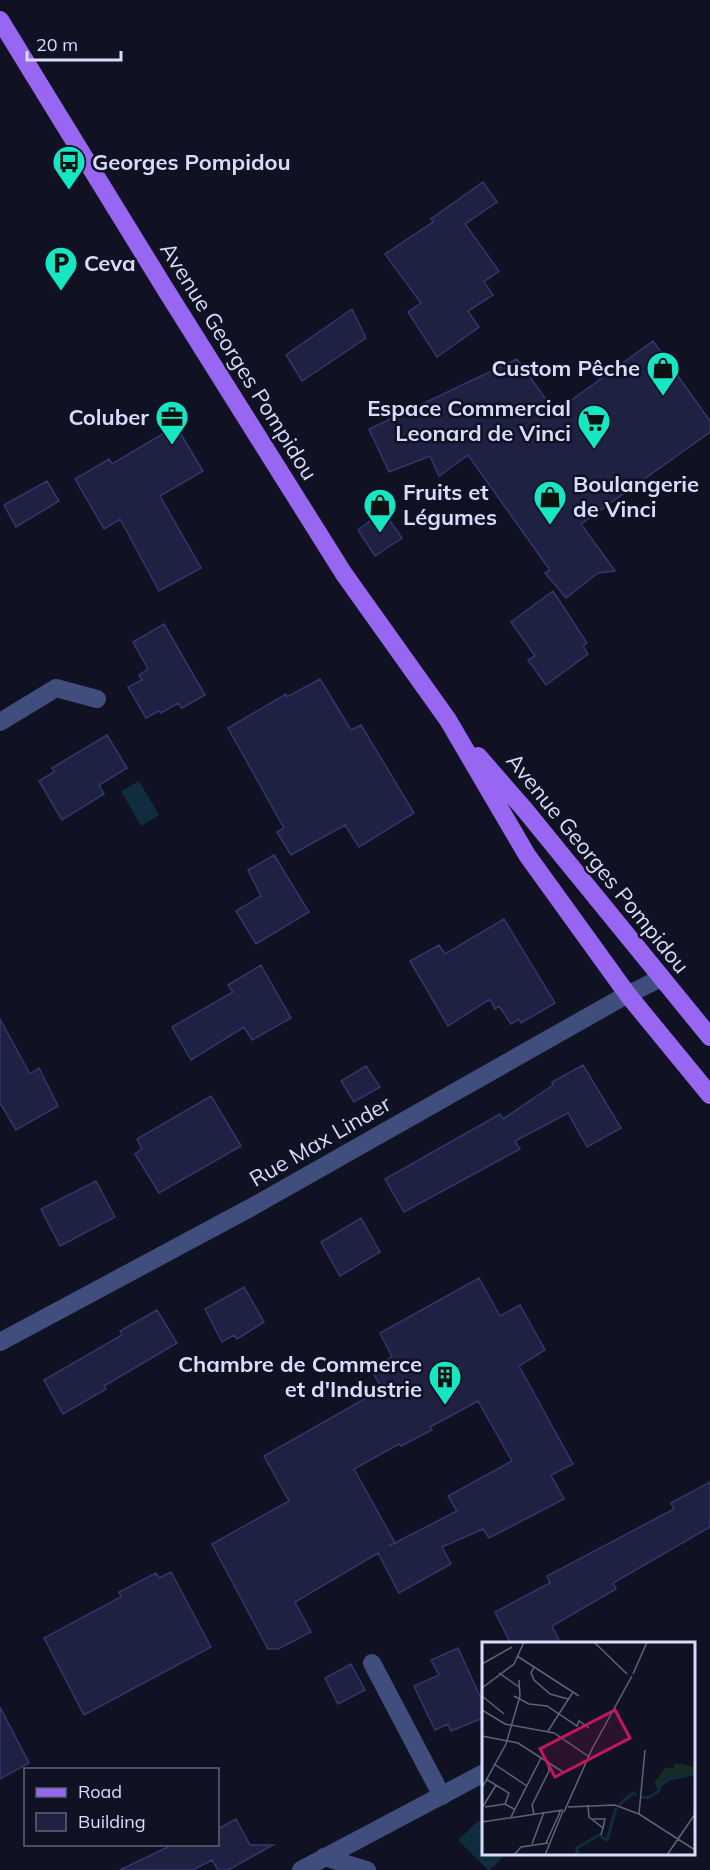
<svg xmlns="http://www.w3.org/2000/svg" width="710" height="1870" viewBox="0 0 710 1870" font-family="Mulish,sans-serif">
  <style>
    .water { fill: #0f2d3d }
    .building { fill: #1e2142; stroke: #32376c; stroke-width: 1.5; fill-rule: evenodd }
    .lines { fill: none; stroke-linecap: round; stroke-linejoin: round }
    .minor { stroke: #404e7d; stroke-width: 18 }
    .major { stroke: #9767f1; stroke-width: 18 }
    .labels { text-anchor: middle; stroke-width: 5; stroke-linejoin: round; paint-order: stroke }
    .poi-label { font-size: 22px; font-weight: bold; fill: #d6dcfb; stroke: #101223; text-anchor: start }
    .street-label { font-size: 22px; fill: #d6dcfb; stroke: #101223 }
    .inset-river { fill: none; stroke: #0f2d3d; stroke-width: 3 }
    .inset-road { fill: none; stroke: #5f6379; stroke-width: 1.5 }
    .view { fill: #c2185b; fill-opacity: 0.15; stroke: #c2185b; stroke-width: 3 }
    .inset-edge { fill: none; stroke: #d6dcfb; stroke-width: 3 }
  </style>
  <rect width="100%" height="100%" fill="#101223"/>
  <path class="water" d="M 139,781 L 159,815 L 141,826 L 121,791 Z
    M 479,1820 L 483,1825 L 484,1854 L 506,1854 L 490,1870 L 488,1870 L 458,1840 Z"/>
  <path class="building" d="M 483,182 L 497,202 L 465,224 L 499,271 L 484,282 L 493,295 L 468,311 L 479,327 L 437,357 L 408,312 L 421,303 L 385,254 L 433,222 L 431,219 Z
    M 352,309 L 366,338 L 302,381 L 286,355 Z
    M 653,341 L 710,421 L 710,432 L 581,524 L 615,571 L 598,573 L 566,598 L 545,573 L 550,570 L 468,455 L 439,476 L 430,456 L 389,472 L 369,429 L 517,359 L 555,412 Z
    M 176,426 L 203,471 L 160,496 L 201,568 L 159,591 L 120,519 L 104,529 L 75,479 L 109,459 L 112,464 Z
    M 47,481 L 59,501 L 16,527 L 4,505 Z
    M 383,511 L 402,538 L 375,556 L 358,530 Z
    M 553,591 L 587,643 L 583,646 L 588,654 L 546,685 L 528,660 L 535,656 L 511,622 Z
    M 164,624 L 205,695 L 182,708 L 178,703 L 161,713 L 159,711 L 146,718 L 128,687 L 142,680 L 139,675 L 148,669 L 133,642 Z
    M 320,679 L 351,730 L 361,725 L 414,813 L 359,847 L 345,825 L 291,855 L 277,832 L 284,828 L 228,728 L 286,694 L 287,697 Z
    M 107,735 L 127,768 L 99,785 L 104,794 L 62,820 L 39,781 L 54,772 L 52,768 Z
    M 274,855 L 309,912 L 256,944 L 236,911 L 261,896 L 248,870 Z
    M 504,919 L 555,1003 L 521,1023 L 519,1019 L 511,1024 L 499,1006 L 495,1009 L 490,999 L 448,1026 L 410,961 L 439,945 L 445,954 Z
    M 261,965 L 291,1018 L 252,1040 L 244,1027 L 191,1060 L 172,1027 L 233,992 L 228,985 Z
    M 0,1019 L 30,1074 L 39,1068 L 58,1106 L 16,1130 L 0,1103 Z
    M 583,1065 L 621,1128 L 587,1147 L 568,1113 L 515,1141 L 520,1149 L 404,1212 L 385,1179 L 500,1114 L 503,1119 L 553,1085 L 552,1082 Z
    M 366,1066 L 380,1087 L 354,1102 L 341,1081 Z
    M 211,1096 L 241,1146 L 159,1193 L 135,1154 L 142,1149 L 137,1139 Z
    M 96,1181 L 115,1217 L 60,1246 L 41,1209 Z
    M 361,1218 L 380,1252 L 340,1276 L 321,1242 Z
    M 479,1278 L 500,1316 L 520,1305 L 545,1350 L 519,1366 L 573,1464 L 551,1475 L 564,1499 L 489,1538 L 483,1529 L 442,1547 L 451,1564 L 399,1593 L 378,1553 L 295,1602 L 311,1632 L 278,1649 L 268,1649 L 212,1544 L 289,1501 L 264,1456 L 382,1389 L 371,1369 L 392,1357 L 380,1333 ZM 478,1401 L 512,1461 L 448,1496 L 457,1511 L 389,1546 L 395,1543 L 354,1469 L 399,1444 L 401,1446 L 432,1430 L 430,1427 Z
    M 244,1287 L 264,1322 L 237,1339 L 234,1335 L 222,1342 L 205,1309 Z
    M 157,1310 L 177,1343 L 104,1386 L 106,1389 L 63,1414 L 44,1380 L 122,1335 L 120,1331 Z
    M 710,1482 L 710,1527 L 613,1583 L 616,1589 L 552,1626 L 561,1644 L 511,1644 L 495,1612 L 550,1583 L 547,1576 L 674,1509 L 671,1503 Z
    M 171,1572 L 211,1647 L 84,1715 L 44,1638 L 121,1597 L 119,1592 L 156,1573 L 159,1578 Z
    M 458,1648 L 483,1703 L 483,1718 L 451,1731 L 448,1724 L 435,1730 L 414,1686 L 439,1675 L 431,1660 Z
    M 351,1664 L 365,1690 L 338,1704 L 325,1678 Z
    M 0,1707 L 29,1763 L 0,1779 Z
    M 236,1819 L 250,1845 L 273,1845 L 228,1870 L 218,1870 L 212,1860 L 193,1870 L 120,1870 L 172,1845 L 218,1845 L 218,1829 Z"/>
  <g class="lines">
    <path class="minor" d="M 0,722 L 56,688 L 97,699
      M 0,1342 L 250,1208 L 621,998 L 661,978
      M 372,1663 L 442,1796
      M 324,1857 L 367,1870
      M 301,1870 L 484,1773"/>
    <path class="major" d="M 0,20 L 164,287 L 344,574 L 448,720 L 527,855 L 628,995 L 710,1095
      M 478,756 L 525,810 L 710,1037"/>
  </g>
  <defs>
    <g id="bus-pin" transform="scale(1.725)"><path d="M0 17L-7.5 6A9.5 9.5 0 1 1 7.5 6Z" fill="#16e7c2" stroke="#101223"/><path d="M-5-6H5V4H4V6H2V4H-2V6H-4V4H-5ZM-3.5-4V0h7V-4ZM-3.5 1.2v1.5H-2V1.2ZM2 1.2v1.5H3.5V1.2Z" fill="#111"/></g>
    <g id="parking-pin" transform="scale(1.725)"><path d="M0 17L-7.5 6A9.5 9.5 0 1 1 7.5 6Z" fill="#16e7c2" stroke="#101223"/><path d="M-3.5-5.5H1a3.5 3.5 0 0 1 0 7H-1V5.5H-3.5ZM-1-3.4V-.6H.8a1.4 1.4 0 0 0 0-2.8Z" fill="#111"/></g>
    <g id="shop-pin" transform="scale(1.725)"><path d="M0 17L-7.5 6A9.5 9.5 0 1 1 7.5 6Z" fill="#16e7c2" stroke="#101223"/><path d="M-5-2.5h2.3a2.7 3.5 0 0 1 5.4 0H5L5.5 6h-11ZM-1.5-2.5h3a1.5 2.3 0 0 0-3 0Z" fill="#111"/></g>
    <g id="office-pin" transform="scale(1.725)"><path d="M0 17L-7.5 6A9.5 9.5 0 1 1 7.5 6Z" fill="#16e7c2" stroke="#101223"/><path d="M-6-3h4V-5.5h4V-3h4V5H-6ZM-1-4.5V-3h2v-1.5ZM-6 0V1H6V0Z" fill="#111"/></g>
    <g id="supermarket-pin" transform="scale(1.725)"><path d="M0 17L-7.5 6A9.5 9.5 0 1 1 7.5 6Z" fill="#16e7c2" stroke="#101223"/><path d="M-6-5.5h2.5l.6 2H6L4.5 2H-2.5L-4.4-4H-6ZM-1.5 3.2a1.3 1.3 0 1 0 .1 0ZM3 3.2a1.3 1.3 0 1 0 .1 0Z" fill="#111"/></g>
    <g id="building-pin" transform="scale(1.725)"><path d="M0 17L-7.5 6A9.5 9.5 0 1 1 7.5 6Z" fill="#16e7c2" stroke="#101223"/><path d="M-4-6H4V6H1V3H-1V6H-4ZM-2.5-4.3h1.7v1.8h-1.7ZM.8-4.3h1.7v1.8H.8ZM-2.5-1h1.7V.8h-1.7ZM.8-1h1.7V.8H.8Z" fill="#111"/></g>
  </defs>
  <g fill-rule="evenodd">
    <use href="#bus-pin" x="69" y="162"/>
    <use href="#parking-pin" x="61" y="263"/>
    <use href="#shop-pin" x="663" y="368"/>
    <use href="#office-pin" x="172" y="417"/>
    <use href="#supermarket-pin" x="594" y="421"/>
    <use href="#shop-pin" x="550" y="497"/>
    <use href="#shop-pin" x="380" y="505"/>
    <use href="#building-pin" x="445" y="1377"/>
  </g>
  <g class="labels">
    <g class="poi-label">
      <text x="92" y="170">Georges Pompidou</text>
      <text x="84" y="271">Ceva</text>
      <text x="640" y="376" text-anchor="end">Custom Pêche</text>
      <text x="571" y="416" text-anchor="end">Espace Commercial<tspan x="571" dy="25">Leonard de Vinci</tspan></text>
      <text x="149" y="425" text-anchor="end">Coluber</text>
      <text x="573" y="492">Boulangerie<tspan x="573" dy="25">de Vinci</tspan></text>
      <text x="403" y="500">Fruits et<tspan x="403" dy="25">Légumes</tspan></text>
      <text x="422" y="1372" text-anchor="end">Chambre de Commerce<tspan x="422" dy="25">et d'Industrie</tspan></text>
    </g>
    <g class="street-label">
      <text transform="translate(239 361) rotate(58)" y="8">Avenue Georges Pompidou</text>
      <text transform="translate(598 863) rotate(51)" y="8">Avenue Georges Pompidou</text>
      <text transform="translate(320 1141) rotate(-30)" y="8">Rue Max Linder</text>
    </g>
  </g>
  <g transform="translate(482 1642)">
    <rect width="213" height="213" fill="#101223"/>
    <path d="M 193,121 L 213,125 L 213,133 L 185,138 L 176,146 L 172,141 L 184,125 L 191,127 Z" fill="#142c25"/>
    <path class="inset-river" d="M 159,155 L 166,156 L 177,149 L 177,144 L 187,137 L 213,132M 137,163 L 151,151 L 155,153M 95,213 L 95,206 L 117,193 L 124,198 L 126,195 L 134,166"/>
    <path class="inset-road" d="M 112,0 L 145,32M 35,14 L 97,54M 0,22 L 30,5M 52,25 L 49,31 L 52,38 L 68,52 L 86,57M 17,31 L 37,45M 151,32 L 165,0M 0,46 L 32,22 L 42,0M 0,54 L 22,72M 32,54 L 47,62 L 65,64 L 95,84 L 97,79 L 107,86M 0,68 L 23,82 L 72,91 L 106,114M 66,89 L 91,50M 0,94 L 36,101 L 81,130M 12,122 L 45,144M 4,137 L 27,151 L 23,162M 0,146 L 24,102 L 38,54 L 37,38M 85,163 L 82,170 L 110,107 L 150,34M 106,163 L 107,175 L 121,186 L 119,193M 3,165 L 23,162 L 32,167M 86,165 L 133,163 L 157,172 L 213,208M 0,166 L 14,143M 52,172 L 50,163 L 67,129 L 66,120M 157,172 L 163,108M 29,175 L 59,116M 111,177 L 123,177 L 121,186M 0,180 L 81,168M 64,201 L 79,168M 50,202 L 62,170M 32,213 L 39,205 L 66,201M 63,213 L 81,169M 185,213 L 213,172"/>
    <path class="view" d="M 133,68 L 148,96 L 73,135 L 58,107 Z"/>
    <rect width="213" height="213" class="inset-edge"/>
  </g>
  <rect x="24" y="1768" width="195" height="78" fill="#101223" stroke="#5f6379" stroke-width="1.5"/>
  <rect x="36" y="1788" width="30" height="9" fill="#9767f1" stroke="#5f6379" stroke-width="1.5"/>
  <text x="78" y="1798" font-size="18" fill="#d6dcfb">Road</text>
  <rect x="36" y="1813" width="30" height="18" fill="#1e2142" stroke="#5f6379" stroke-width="1.5"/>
  <text x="78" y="1828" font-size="18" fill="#d6dcfb">Building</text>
  <path d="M27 51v9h94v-9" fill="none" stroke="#d6dcfb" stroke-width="3"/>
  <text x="36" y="51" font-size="18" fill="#d6dcfb" stroke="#101223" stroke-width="4.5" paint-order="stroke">20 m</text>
</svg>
